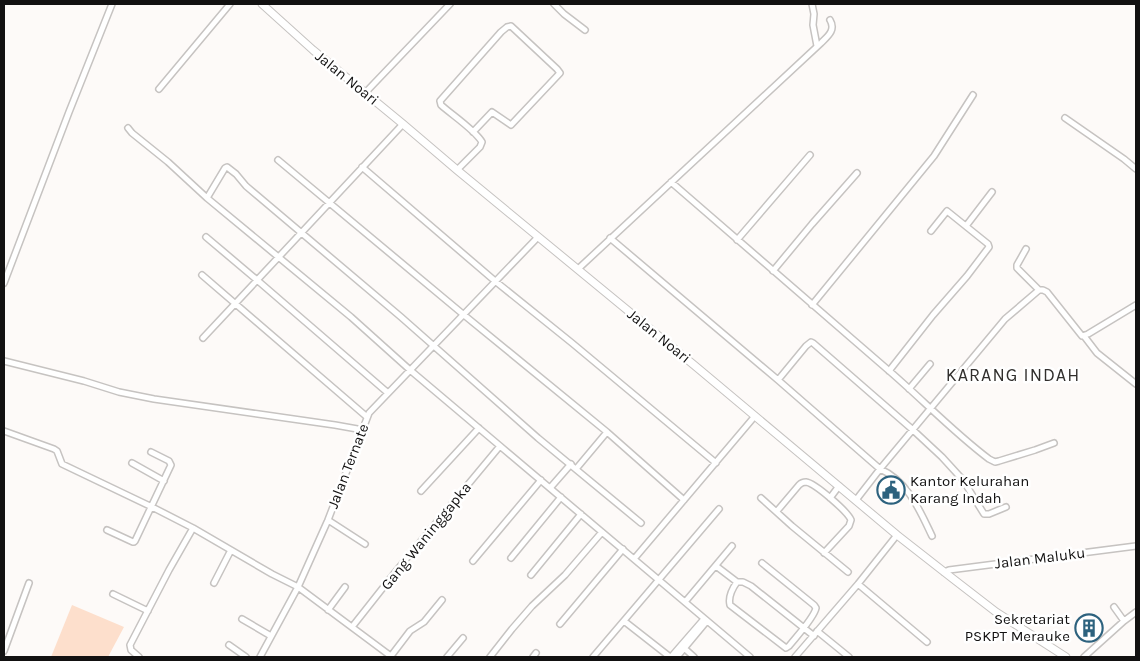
<svg xmlns="http://www.w3.org/2000/svg" width="1140" height="661" viewBox="0 0 1140 661" font-family="Karla,sans-serif">
  <style>
    .green { fill: #fddfcc }
    .lines { fill: none; stroke-linecap: round; stroke-linejoin: round }
    .street-casing { stroke: #c6c3c1; stroke-width: 8 }
    .secondary-casing { stroke: #c6c3c1; stroke-width: 9 }
    .street { stroke: #fff; stroke-width: 5 }
    .secondary { stroke: #fff; stroke-width: 7 }
    .labels { text-anchor: middle; stroke-width: 5; stroke-linejoin: round; paint-order: stroke }
    .street-label { font-size: 15px; fill: #121111; stroke: #fff }
    .poi-label { font-size: 15px; fill: #121111; stroke: #fff; text-anchor: start }
    .quarter-label { font-size: 18px; letter-spacing: 1px; fill: #312f2d; stroke: #fff }
  </style>
  <rect width="100%" height="100%" fill="#fdfaf8"/>
  <path class="green" d="M 72,605 L 124,627 L 108,657 L 51,657 Z"/>
  <g class="lines">
    <g class="street-casing">
      <path id="street" d="M 554,4 L 564,14 L 585,30
        M 812,4 L 814,14 L 813,25 L 817,46
        M 159,89 L 230,4
        M 365,93 L 450,4
        M 1065,118 L 1124,159 L 1136,169
        M 128,128 L 132,133 L 168,162 L 207,198 L 351,317 L 410,370 L 500,446 L 750,657
        M 278,160 L 464,315 L 607,432 L 684,500
        M 362,167 L 495,281 L 572,343 L 716,463
        M 457,170 L 480,147 L 482,142 C 475,130 452,115 441,105 L 440,101 L 501,32 L 507,27 L 511,26 L 557,69 L 560,73 L 511,125 L 492,112 L 473,132
        M 671,182 C 743,245 815,307 887,369 C 921,398 953,432 989,459 L 995,462 L 999,461 L 1035,450 L 1054,443
        M 207,198 L 225,168 L 227,167 L 236,174 L 246,186 L 401,317 L 538,438 L 641,523
        M 966,226 L 992,192
        M 206,237 L 257,280 L 388,393
        M 610,238 L 778,380 L 880,469 C 908,481 920,511 932,536
        M 737,240 L 810,155
        M 1026,249 L 1017,265 L 1017,268 L 1039,290
        M 578,269 L 821,43 C 828,36 836,30 830,20
        M 773,271 L 812,224 L 857,173
        M 202,275 L 367,417
        M 4,283 L 69,112 L 112,4
        M 812,305 L 934,156 L 973,95
        M 1084,336 L 1097,353 L 1136,384
        M 203,338 L 403,124
        M 4,361 L 84,381 L 119,392 L 154,399 L 335,425 L 363,430
        M 889,371 L 933,315 L 967,276 L 989,247 L 988,244 L 947,211 L 931,231
        M 778,380 L 806,346 L 811,342 L 813,343 L 913,430 L 942,457 L 963,480 L 984,514 L 989,514 L 1006,507
        M 909,389 L 930,364
        M 4,431 L 54,449 L 57,451 L 62,464 L 152,507 L 193,528 L 272,574 L 298,587 L 392,657
        M 132,463 L 164,481
        M 576,469 L 607,432
        M 550,488 L 571,464
        M 421,491 L 479,428
        M 761,498 L 792,526 L 848,572
        M 830,498 L 839,486
        M 856,500 L 880,469 L 1005,319 L 1039,290 L 1043,290 L 1047,292 L 1082,336 L 1088,334 L 1136,305
        M 777,511 L 799,485 C 801,483 803,482 806,482 C 815,483 848,512 851,520 L 849,526 L 824,553
        M 328,520 L 365,544
        M 107,530 L 133,542 L 134,542 L 135,541 L 171,465 L 169,461 L 151,452
        M 511,558 L 561,497
        M 634,559 L 755,416
        M 473,561 L 541,480
        M 762,563 L 814,605 L 816,608 C 814,618 796,637 789,646 L 786,648 L 730,605 C 728,597 732,589 737,582 L 743,582 L 751,586 L 814,636
        M 716,566 L 737,582
        M 944,572 L 949,570 L 1136,546
        M 531,575 L 581,514
        M 214,583 L 231,550
        M 858,584 L 927,642
        M 113,594 L 148,611
        M 685,602 L 732,546
        M 1114,607 L 1124,621
        M 328,610 L 345,587
        M 242,619 L 271,636
        M 624,621 L 670,657
        M 560,624 L 623,549
        M 352,627 L 397,570 L 500,446
        M 817,631 L 849,657
        M 229,645 L 246,657
        M 684,648 L 694,657
        M 4,651 L 29,583
        M 391,656 L 410,631 L 424,622 L 442,600
        M 139,657 L 131,650 L 130,645 L 169,570 L 193,528
        M 260,657 L 298,587 L 328,520 L 369,413 L 538,237
        M 447,657 L 463,638
        M 490,657 L 512,629 L 532,606 L 565,575 L 602,532
        M 533,657 L 536,653
        M 593,657 L 719,509
        M 671,657 L 704,619
        M 677,657 L 707,621
        M 795,657 L 858,584 L 897,535
        M 1084,657 L 1124,621 L 1136,612"/>
    </g>
    <g class="secondary-casing">
      <path id="secondary" d="M 262,4 L 313,50 L 403,124 L 457,170 L 694,365 L 897,535 L 952,578 L 996,612 L 1066,657"/>
    </g>
    <use href="#street" class="street"/>
    <use href="#secondary" class="secondary"/>
  </g>
  <defs>
    <g id="civic-ring" transform="scale(1.4375)"><circle r="9.5" fill="#fff" stroke="#2d627e" stroke-width="1.5"/><path d="M-.6-6.5H3V-4.5H.6V-3L4-1V1h2V6H-6V1h2V-1L-.6-3ZM-1.2 2.5V6h2.4V2.5Z" fill="#2d627e"/></g>
    <g id="building-ring" transform="scale(1.4375)"><circle r="9.5" fill="#fff" stroke="#2d627e" stroke-width="1.5"/><path d="M-4-6H4V6H1V3H-1V6H-4ZM-2.5-4.3h1.7v1.8h-1.7ZM.8-4.3h1.7v1.8H.8ZM-2.5-1h1.7V.8h-1.7ZM.8-1h1.7V.8H.8Z" fill="#2d627e"/></g>
  </defs>
  <g fill-rule="evenodd">
    <use href="#civic-ring" x="891" y="490"/>
    <use href="#building-ring" x="1089" y="628"/>
  </g>
  <g class="labels">
    <g class="street-label">
      <text transform="translate(347 78) rotate(39)" y="5">Jalan Noari</text>
      <text transform="translate(659 336) rotate(39)" y="5">Jalan Noari</text>
      <text transform="translate(348 466) rotate(-69)" y="5">Jalan Ternate</text>
      <text transform="translate(426 536) rotate(-51)" y="5">Gang Waninggapka</text>
      <text transform="translate(1040 558) rotate(-7)" y="5">Jalan Maluku</text>
    </g>
    <g class="poi-label">
      <text x="910" y="486">Kantor Kelurahan<tspan x="910" dy="17">Karang Indah</tspan></text>
      <text x="1070" y="624" text-anchor="end">Sekretariat<tspan x="1070" dy="17">PSKPT Merauke</tspan></text>
    </g>
    <g class="quarter-label">
      <text x="1013" y="381">KARANG INDAH</text>
    </g>
  </g>
  <rect width="1140" height="661" fill="none" stroke="#121111" stroke-width="10"/>
</svg>
